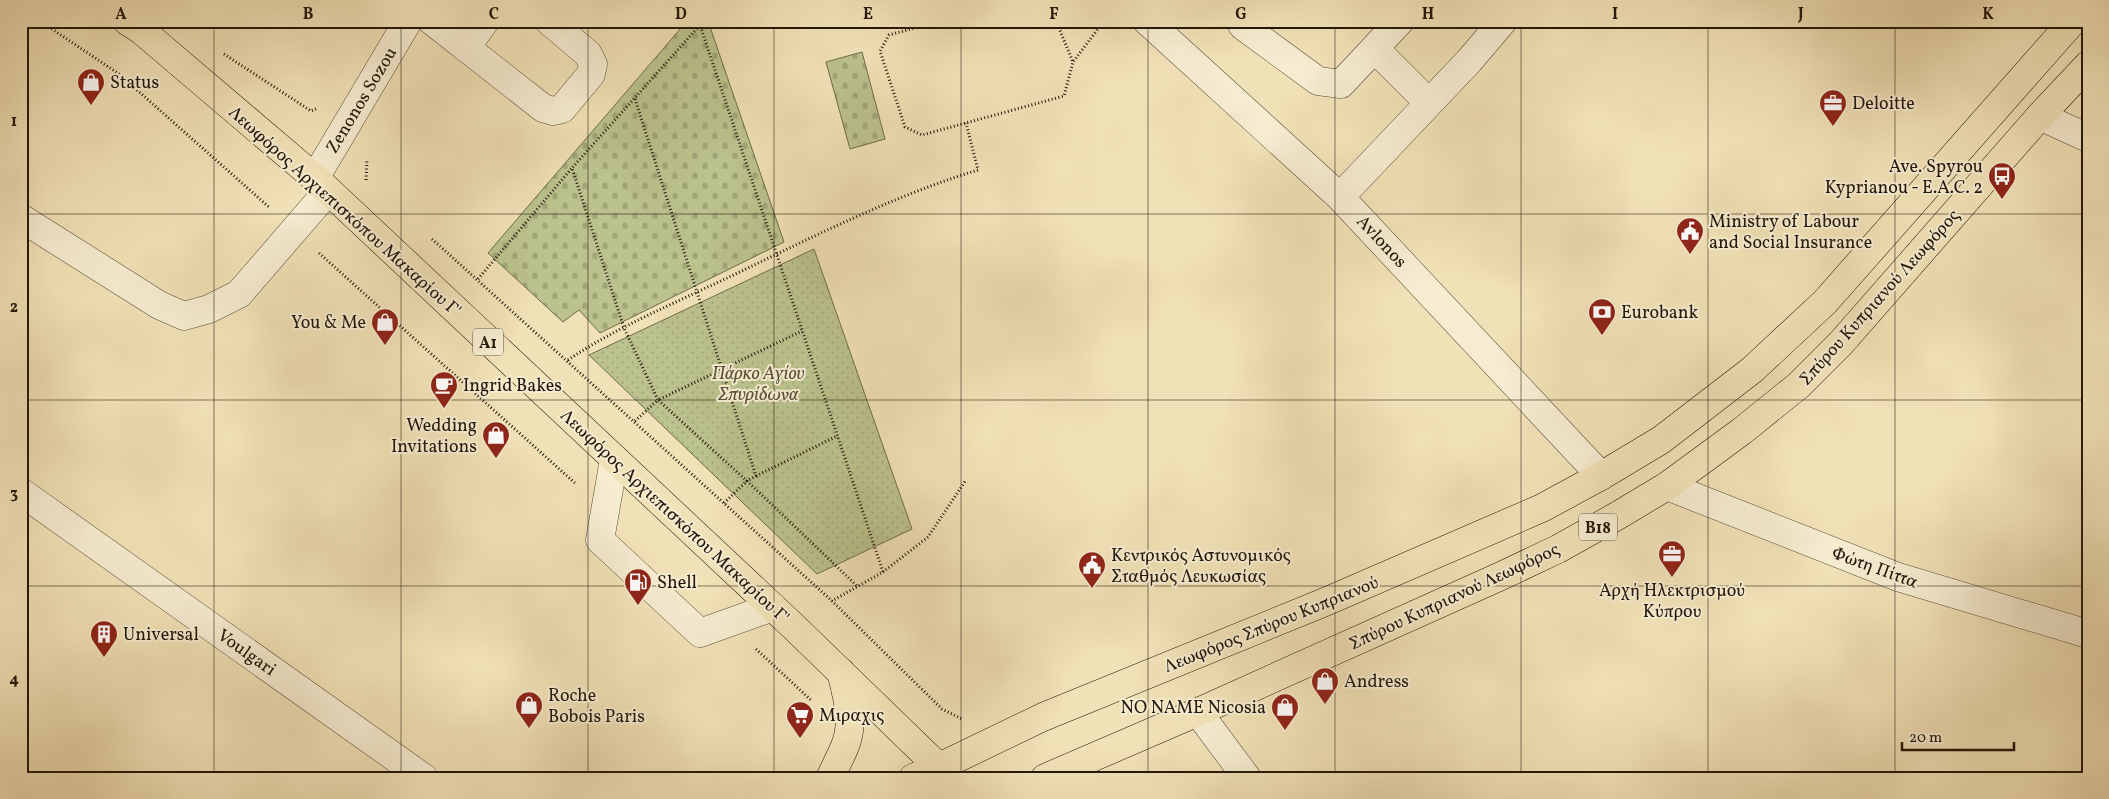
<svg xmlns="http://www.w3.org/2000/svg" width="2109" height="799" viewBox="0 0 2109 799" font-family="Vollkorn,serif">
  <style>
    .cemetery { fill: url(#cemetery-stones); stroke: #6e6c4c }
    .park { fill: url(#park-dots); stroke: #6e6c4c }
    .lines { fill: none; stroke-linecap: round; stroke-linejoin: round }
    .minor-casing { stroke: #564a36; stroke-width: 29 }
    .major-casing { stroke: #22170b; stroke-width: 29 }
    .path { stroke: #22170b; stroke-width: 3; stroke-dasharray: 1 2.5; stroke-linecap: butt }
    .minor { stroke: #f6ecd0; stroke-width: 28 }
    .major { stroke: #f1e1b6; stroke-width: 28 }
    .grid { fill: none; stroke: #22170b; stroke-width: 1; stroke-opacity: 0.55 }
    .labels { text-anchor: middle; stroke-width: 4; stroke-linejoin: round; paint-order: stroke }
    .shield { fill: #f6ecd0; stroke: #625746; stroke-width: 1 }
    .shield-label { font-size: 16px; font-weight: bold; fill: #22170b }
    .poi-label { font-size: 18px; fill: #22170b; stroke: #f6ecd0; text-anchor: start }
    .street-label { font-size: 18px; fill: #22170b; stroke: #f6ecd0 }
    .park-label { font-size: 18px; font-style: italic; fill: #585338; stroke: #f6ecd0 }
    .neatline { fill: none; stroke: #22170b; stroke-width: 2 }
    .grid-label { font-size: 16px; text-anchor: middle; font-weight: bold; fill: #22170b }
  </style>
  <defs>
    <pattern id="cemetery-stones" width="16" height="16" patternUnits="userSpaceOnUse" patternTransform="scale(1.25)"><rect width="16" height="16" fill="#bbc28d"/><path d="M2 7V4a2 2 0 0 1 4 0v3zM10 15v-3a2 2 0 0 1 4 0v3z" fill="#a0a678"/></pattern>
    <pattern id="park-dots" width="8" height="8" patternUnits="userSpaceOnUse" patternTransform="scale(1.25)"><rect width="8" height="8" fill="#bbc28d"/><path d="M2 2h.1M6 6h.1" fill="none" stroke="#a0a678" stroke-width="1.8" stroke-linecap="round"/></pattern>
  </defs>
  <rect width="100%" height="100%" fill="#f1e1b6"/>
  <filter id="stains"><feTurbulence type="fractalNoise" baseFrequency=".004" numOctaves="4"/><feColorMatrix values="0 0 0 0 .2 0 0 0 0 .09 0 0 0 0 .02 0 0 0 .5 -.17"/></filter>
  <radialGradient id="worn" r=".72"><stop offset=".6" stop-color="#630" stop-opacity="0"/><stop offset="1" stop-color="#630" stop-opacity=".3"/></radialGradient>
  <path class="cemetery" d="M 687,21 L 708,21 L 784,242 L 600,333 L 579,310 L 563,322 L 488,253 Z
    M 862,52 L 885,139 L 850,149 L 826,62 Z"/>
  <path class="park" d="M 814,249 L 912,529 L 817,574 L 589,355 Z"/>
  <g class="lines">
    <g class="minor-casing">
      <path id="minor" d="M 432,21 L 543,108 L 553,111 L 562,109 L 591,74 L 593,64 L 588,54 L 549,21
        M 1147,21 L 1340,197 L 1601,476
        M 1240,21 L 1243,26 L 1318,81 L 1341,84 L 1400,21
        M 466,48 L 485,21
        M 1376,50 L 1429,103
        M 2040,116 L 2088,138
        M 315,178 L 408,21
        M 1340,197 L 1469,61 L 1503,21
        M 21,218 L 159,305 L 184,316 L 209,309 L 239,294 L 328,191
        M 614,460 L 600,540 L 700,633 L 773,607
        M 1667,486 L 1898,577 L 2088,634
        M 21,492 L 424,778
        M 1198,712 L 1247,778"/>
    </g>
    <g class="major-casing">
      <path id="major" d="M 127,21 L 141,30 L 315,178 L 794,627 L 950,778
        M 830,778 C 835,767 841,756 845,746 C 855,722 847,696 841,672
        M 913,778 L 939,767 L 1043,717 L 1325,602 L 1542,508 L 1601,476 L 1661,440 L 1752,370 L 1825,302 L 2073,21
        M 1045,778 L 1198,712 L 1501,576 L 1558,549 L 1617,516 L 1667,486 L 1742,431 L 1799,385 L 1841,343 L 2040,116 L 2088,65"/>
    </g>
    <path class="path" d="M 40,21 L 119,74 L 270,208
      M 940,21 L 889,35 L 880,51 L 905,127 L 922,135 L 1064,96 L 1073,62 L 1104,21
      M 1056,21 L 1073,62
      M 224,54 L 311,111 L 318,108
      M 635,99 L 756,476 L 747,481 L 857,586
      M 366,180 L 367,159
      M 432,239 L 832,601 L 942,709 L 962,719
      M 319,253 L 576,484
      M 478,279 L 572,168
      M 568,360 C 617,327 673,304 727,278 C 807,240 892,196 978,170 L 966,123
      M 635,421 L 658,400 L 624,328 L 572,168 L 700,25 L 883,572 L 832,601
      M 756,476 L 837,436
      M 724,503 L 747,481 L 658,400 L 802,331
      M 883,572 L 928,537 L 966,480
      M 756,649 L 812,701
      M 789,778 L 797,774"/>
    <use href="#minor" class="minor"/>
    <use href="#major" class="major"/>
  </g>
  <path class="grid" d="M 214,21 L 214,778M 401,21 L 401,778M 588,21 L 588,778M 774,21 L 774,778M 961,21 L 961,778M 1148,21 L 1148,778M 1335,21 L 1335,778M 1521,21 L 1521,778M 1708,21 L 1708,778M 1895,21 L 1895,778M 21,214 L 2088,214M 21,400 L 2088,400M 21,586 L 2088,586"/>
  <defs>
    <g id="shop-pin" transform="scale(1.4375)"><path d="M0 17L-7.5 6A9.5 9.5 0 1 1 7.5 6Z" fill="#8f2418" stroke="#f6ecd0"/><path d="M-5-2.5h2.3a2.7 3.5 0 0 1 5.4 0H5L5.5 6h-11ZM-1.5-2.5h3a1.5 2.3 0 0 0-3 0Z" fill="#fff"/></g>
    <g id="office-pin" transform="scale(1.4375)"><path d="M0 17L-7.5 6A9.5 9.5 0 1 1 7.5 6Z" fill="#8f2418" stroke="#f6ecd0"/><path d="M-6-3h4V-5.5h4V-3h4V5H-6ZM-1-4.5V-3h2v-1.5ZM-6 0V1H6V0Z" fill="#fff"/></g>
    <g id="bus-pin" transform="scale(1.4375)"><path d="M0 17L-7.5 6A9.5 9.5 0 1 1 7.5 6Z" fill="#8f2418" stroke="#f6ecd0"/><path d="M-5-6H5V4H4V6H2V4H-2V6H-4V4H-5ZM-3.5-4V0h7V-4ZM-3.5 1.2v1.5H-2V1.2ZM2 1.2v1.5H3.5V1.2Z" fill="#fff"/></g>
    <g id="civic-pin" transform="scale(1.4375)"><path d="M0 17L-7.5 6A9.5 9.5 0 1 1 7.5 6Z" fill="#8f2418" stroke="#f6ecd0"/><path d="M-.6-6.5H3V-4.5H.6V-3L4-1V1h2V6H-6V1h2V-1L-.6-3ZM-1.2 2.5V6h2.4V2.5Z" fill="#fff"/></g>
    <g id="bank-pin" transform="scale(1.4375)"><path d="M0 17L-7.5 6A9.5 9.5 0 1 1 7.5 6Z" fill="#8f2418" stroke="#f6ecd0"/><path d="M-6-4H6V4H-6ZM0-2.3a2.3 2.3 0 1 0 0 4.6a2.3 2.3 0 1 0 0-4.6Z" fill="#fff"/></g>
    <g id="cafe-pin" transform="scale(1.4375)"><path d="M0 17L-7.5 6A9.5 9.5 0 1 1 7.5 6Z" fill="#8f2418" stroke="#f6ecd0"/><path d="M-5.5-4.5H6V0H3Q3 3.5 0 3.5H-2.5Q-5.5 3.5-5.5 0ZM3-3.2v2h1.7v-2ZM-6 4.5H4V6H-6Z" fill="#fff"/></g>
    <g id="fuel-pin" transform="scale(1.4375)"><path d="M0 17L-7.5 6A9.5 9.5 0 1 1 7.5 6Z" fill="#8f2418" stroke="#f6ecd0"/><path d="M-5.5-6h7V0h2V4h1.3V-2.5L3-4.5l.8-.8L6-3V5H2.5V1h-1V6h-7ZM-4.2-4.7v3.2H.2V-4.7Z" fill="#fff"/></g>
    <g id="building-pin" transform="scale(1.4375)"><path d="M0 17L-7.5 6A9.5 9.5 0 1 1 7.5 6Z" fill="#8f2418" stroke="#f6ecd0"/><path d="M-4-6H4V6H1V3H-1V6H-4ZM-2.5-4.3h1.7v1.8h-1.7ZM.8-4.3h1.7v1.8H.8ZM-2.5-1h1.7V.8h-1.7ZM.8-1h1.7V.8H.8Z" fill="#fff"/></g>
    <g id="supermarket-pin" transform="scale(1.4375)"><path d="M0 17L-7.5 6A9.5 9.5 0 1 1 7.5 6Z" fill="#8f2418" stroke="#f6ecd0"/><path d="M-6-5.5h2.5l.6 2H6L4.5 2H-2.5L-4.4-4H-6ZM-1.5 3.2a1.3 1.3 0 1 0 .1 0ZM3 3.2a1.3 1.3 0 1 0 .1 0Z" fill="#fff"/></g>
  </defs>
  <g fill-rule="evenodd">
    <use href="#shop-pin" x="91" y="82"/>
    <use href="#office-pin" x="1833" y="103"/>
    <use href="#bus-pin" x="2002" y="176"/>
    <use href="#civic-pin" x="1690" y="231"/>
    <use href="#bank-pin" x="1602" y="312"/>
    <use href="#shop-pin" x="385" y="322"/>
    <use href="#cafe-pin" x="444" y="385"/>
    <use href="#shop-pin" x="496" y="435"/>
    <use href="#office-pin" x="1672" y="554"/>
    <use href="#civic-pin" x="1092" y="565"/>
    <use href="#fuel-pin" x="638" y="582"/>
    <use href="#building-pin" x="104" y="634"/>
    <use href="#shop-pin" x="1325" y="681"/>
    <use href="#shop-pin" x="529" y="705"/>
    <use href="#shop-pin" x="1285" y="707"/>
    <use href="#supermarket-pin" x="800" y="715"/>
  </g>
  <g class="labels">
    <g class="shield">
      <rect x="473" y="328.5" width="30" height="27" rx="4"/>
      <rect x="1579" y="513.5" width="38" height="27" rx="4"/>
    </g>
    <g class="shield-label">
      <text x="488" y="348">A1</text>
      <text x="1598" y="533">B18</text>
    </g>
    <g class="poi-label">
      <text x="110" y="88">Status</text>
      <text x="1852" y="109">Deloitte</text>
      <text x="1983" y="172" text-anchor="end">Ave. Spyrou<tspan x="1983" dy="21">Kyprianou - E.A.C. 2</tspan></text>
      <text x="1709" y="227">Ministry of Labour<tspan x="1709" dy="21">and Social Insurance</tspan></text>
      <text x="1621" y="318">Eurobank</text>
      <text x="366" y="328" text-anchor="end">You &amp; Me</text>
      <text x="463" y="391">Ingrid Bakes</text>
      <text x="477" y="431" text-anchor="end">Wedding<tspan x="477" dy="21">Invitations</tspan></text>
      <text x="1111" y="561">Κεντρικός Αστυνομικός<tspan x="1111" dy="21">Σταθμός Λευκωσίας</tspan></text>
      <text x="657" y="588">Shell</text>
      <text x="1672" y="596" text-anchor="middle">Αρχή Ηλεκτρισμού<tspan x="1672" dy="21">Κύπρου</tspan></text>
      <text x="123" y="640">Universal</text>
      <text x="1344" y="687">Andress</text>
      <text x="548" y="701">Roche<tspan x="548" dy="21">Bobois Paris</tspan></text>
      <text x="1266" y="713" text-anchor="end">NO NAME Nicosia</text>
      <text x="819" y="721">Μιραχις</text>
    </g>
    <g class="street-label">
      <text transform="translate(361 100) rotate(-59)" y="6">Zenonos Sozou</text>
      <text transform="translate(345 211) rotate(42)" y="6">Λεωφόρος Αρχιεπισκόπου Μακαρίου Γ'</text>
      <text transform="translate(1382 241) rotate(47)" y="6">Avlonos</text>
      <text transform="translate(1879 297) rotate(-48)" y="6">Σπύρου Κυπριανού Λεωφόρος</text>
      <text transform="translate(675 516) rotate(43)" y="6">Λεωφόρος Αρχιεπισκόπου Μακαρίου Γ'</text>
      <text transform="translate(1875 567) rotate(20)" y="6">Φώτη Πίττα</text>
      <text transform="translate(1454 596) rotate(-25)" y="6">Σπύρου Κυπριανού Λεωφόρος</text>
      <text transform="translate(1271 624) rotate(-22)" y="6">Λεωφόρος Σπύρου Κυπριανού</text>
      <text transform="translate(247 652) rotate(35)" y="6">Voulgari</text>
    </g>
    <g class="park-label">
      <text x="758" y="379">Πάρκο Αγίου<tspan x="758" dy="21">Σπυρίδωνα</tspan></text>
    </g>
  </g>
  <rect width="2109" height="799" fill="none" stroke="#f1e1b6" stroke-width="55"/>
  <path d="M1902 742v8h112v-8" fill="none" stroke="#22170b" stroke-width="2.5"/>
  <text x="1909" y="742" font-size="15" fill="#22170b" stroke="#f6ecd0" stroke-width="4" paint-order="stroke">20 m</text>
  <rect x="28" y="28" width="2054" height="744" class="neatline"/>
  <g class="grid-label">
    <text x="121" y="19">A</text>
    <text x="308" y="19">B</text>
    <text x="494" y="19">C</text>
    <text x="681" y="19">D</text>
    <text x="868" y="19">E</text>
    <text x="1054" y="19">F</text>
    <text x="1241" y="19">G</text>
    <text x="1428" y="19">H</text>
    <text x="1615" y="19">I</text>
    <text x="1801" y="19">J</text>
    <text x="1988" y="19">K</text>
    <text x="14" y="126">1</text>
    <text x="14" y="312">2</text>
    <text x="14" y="498">3</text>
    <text x="14" y="684">4</text>
  </g>
  <rect width="100%" height="100%" filter="url(#stains)"/>
  <rect width="100%" height="100%" fill="url(#worn)"/>
</svg>
